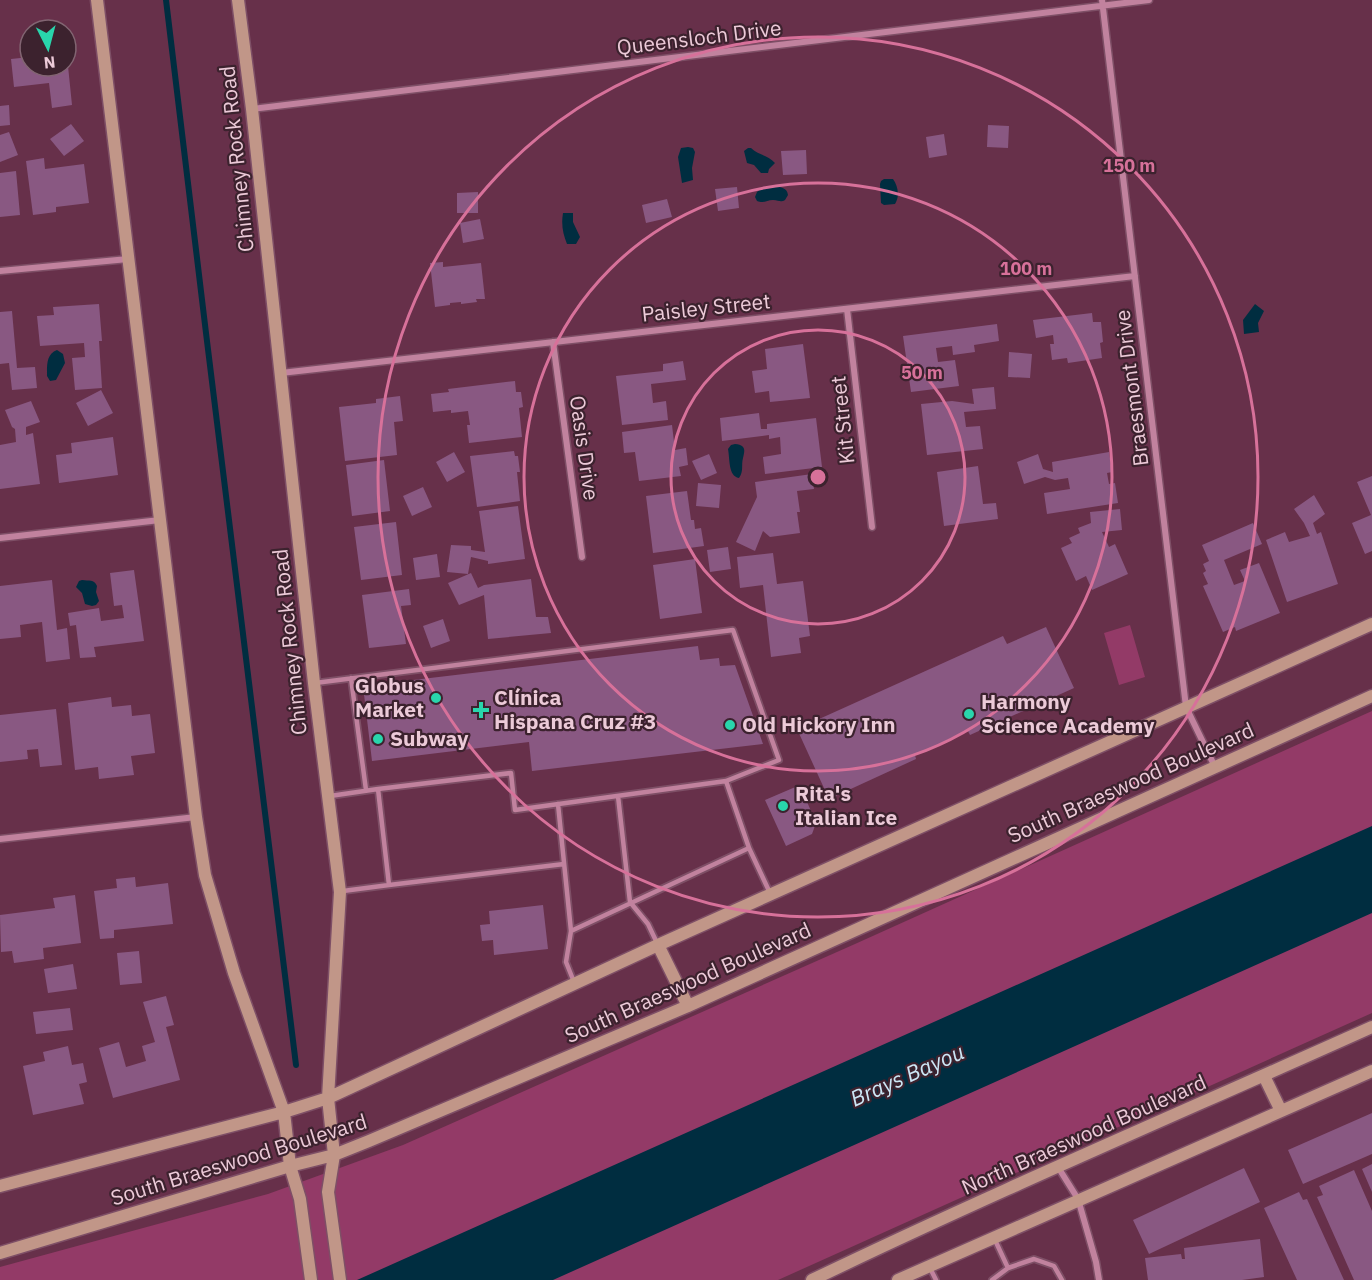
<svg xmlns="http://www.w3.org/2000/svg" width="1372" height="1280" viewBox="0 0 1372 1280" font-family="'IBM Plex Sans',sans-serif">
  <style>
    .green { fill: #933a67 }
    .water { fill: #002d40 }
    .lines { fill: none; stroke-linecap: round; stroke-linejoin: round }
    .stream { stroke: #002d40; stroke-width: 6 }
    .building { fill: #895882 }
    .lane-casing { stroke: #7e4f66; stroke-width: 8 }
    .street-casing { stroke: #7e4f66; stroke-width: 9 }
    .secondary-casing { stroke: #7e4f66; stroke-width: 15 }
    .lane { stroke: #c1829e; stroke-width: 4.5 }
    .street { stroke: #c1829e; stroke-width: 6 }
    .secondary { stroke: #c19688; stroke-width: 12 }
    .ring { fill: none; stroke: #d7719a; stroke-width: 3 }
    .poi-dot { fill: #29d5ac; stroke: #3c222e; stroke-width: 2 }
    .labels { text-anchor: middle; stroke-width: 4.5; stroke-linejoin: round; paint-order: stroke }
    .street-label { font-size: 21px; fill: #eccad8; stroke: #3c222e }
    .poi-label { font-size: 21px; font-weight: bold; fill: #eccad8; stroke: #3c222e; text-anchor: start }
    .water-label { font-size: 22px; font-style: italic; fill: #cce7f6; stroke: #3c222e }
    .centre { fill: #d7719a; stroke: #3c222e; stroke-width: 3 }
    .ring-label { font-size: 18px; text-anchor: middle; font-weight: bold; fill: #d7719a; stroke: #3c222e; stroke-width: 4.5; stroke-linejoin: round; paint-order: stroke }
  </style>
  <rect width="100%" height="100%" fill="#67304a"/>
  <path class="green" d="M 1130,625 L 1145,677 L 1119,685 L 1104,633 Z
    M 1372,711 L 1372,1013 L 778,1280 L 0,1280 L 0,1267 L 268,1194 L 403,1145 L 855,944 Z"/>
  <path class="water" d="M 688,147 L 693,148 L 695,152 L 692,168 L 693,180 L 682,183 L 678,157 L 681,148 Z
    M 748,148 L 751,148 C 758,155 768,155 775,163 L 769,169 L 768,173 L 761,173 L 754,165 L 747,163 L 744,151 Z
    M 884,179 L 893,179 C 898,186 900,196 895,204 L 884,205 L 881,203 L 880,184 L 881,181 Z
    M 773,186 C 780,187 787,187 788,195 L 785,200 C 780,203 779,200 773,200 C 767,200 764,204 757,201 L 755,197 L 757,192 L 762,188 Z
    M 563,213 L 573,213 L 573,222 L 580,237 L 576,244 L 567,244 C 563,234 561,225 563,213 Z
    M 1255,304 L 1264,311 L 1258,323 L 1259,332 L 1244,334 L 1243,320 Z
    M 57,350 L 63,354 L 65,363 L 56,380 L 50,381 L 47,376 C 47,366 46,354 57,350 Z
    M 735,444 C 746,445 745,450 743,458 C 741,466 744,471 739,478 C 728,476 730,459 728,449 L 731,445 Z
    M 82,580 C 89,581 94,579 97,586 L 96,592 L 99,601 L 96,605 L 92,606 L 85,604 L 82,593 L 76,587 L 79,581 Z
    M 1372,826 L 1372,913 L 553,1280 L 357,1280 Z"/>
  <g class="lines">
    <path class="stream" d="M 166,0 L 206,333 L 296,1065"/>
  </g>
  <path class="building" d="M 30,57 L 30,66 L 68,66 L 72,105 L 52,108 L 49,83 L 14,87 L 11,59 Z
    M 9,105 L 10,125 L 0,126 L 0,106 Z
    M 71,124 L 84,141 L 64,156 L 50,139 Z
    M 988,125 L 1009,126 L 1008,148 L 987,147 Z
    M 9,132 L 18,155 L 0,162 L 0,135 Z
    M 944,134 L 947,155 L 929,158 L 926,137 Z
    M 806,150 L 807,174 L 783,175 L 781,151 Z
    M 44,158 L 45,169 L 84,164 L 89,203 L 56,207 L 56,212 L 33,215 L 26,161 Z
    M 16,171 L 20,215 L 0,217 L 0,173 Z
    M 737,187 L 739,208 L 718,211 L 715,189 Z
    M 478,192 L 478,213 L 457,213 L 457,193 Z
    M 667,199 L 672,217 L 646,223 L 642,205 Z
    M 480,219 L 484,239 L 463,243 L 460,223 Z
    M 443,262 L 443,267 L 481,263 L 485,299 L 476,299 L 477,302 L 461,304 L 461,302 L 450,303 L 450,305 L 435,307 L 430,263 Z
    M 99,304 L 102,341 L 99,341 L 102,388 L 75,390 L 72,358 L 85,357 L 84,343 L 40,346 L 37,316 L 54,315 L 53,307 Z
    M 12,311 L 17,368 L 35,367 L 37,388 L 12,390 L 9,363 L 0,364 L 0,312 Z
    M 1092,313 L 1093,322 L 1101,322 L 1103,342 L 1100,343 L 1102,358 L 1068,363 L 1067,358 L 1052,360 L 1050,344 L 1054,344 L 1053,335 L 1036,338 L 1033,320 Z
    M 997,324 L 999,341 L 974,345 L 975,352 L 953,355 L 952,346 L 936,348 L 938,362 L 955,360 L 959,386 L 911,392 L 903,336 Z
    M 803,344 L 810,398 L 770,402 L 769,391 L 755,393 L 752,371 L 767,369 L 765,349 Z
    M 1009,352 L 1032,354 L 1030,378 L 1008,377 Z
    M 683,361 L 686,380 L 651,384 L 653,403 L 666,401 L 668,420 L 622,425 L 616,376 L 663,371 L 663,364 Z
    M 515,381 L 516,392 L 521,392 L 523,407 L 519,408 L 522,437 L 469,443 L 467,425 L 470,425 L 468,411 L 451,413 L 451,410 L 433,412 L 431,394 L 449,392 L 448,389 Z
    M 994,387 L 996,409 L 964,412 L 966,427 L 980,426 L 983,449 L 927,455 L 921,404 L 952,401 L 974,404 L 972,389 Z
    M 101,390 L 113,413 L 88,426 L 76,403 Z
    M 400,396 L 403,421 L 394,422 L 397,455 L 345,461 L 339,407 L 376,403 L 376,399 Z
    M 31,401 L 40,422 L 26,427 L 26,435 L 33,433 L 40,484 L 0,489 L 0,445 L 16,442 L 15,429 L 12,427 L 5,410 Z
    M 759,413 L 761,429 L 767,429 L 767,424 L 816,418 L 822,467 L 765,474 L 763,457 L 781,454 L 780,437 L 769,439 L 769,435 L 722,441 L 720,418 Z
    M 672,425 L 675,450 L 686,448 L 688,465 L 679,467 L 681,476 L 639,481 L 635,452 L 624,453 L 622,432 Z
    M 113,437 L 118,475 L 59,483 L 56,455 L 72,453 L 71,443 Z
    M 514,451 L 515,456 L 518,456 L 520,472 L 517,472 L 520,501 L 477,507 L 470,456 Z
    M 454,452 L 465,472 L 447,482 L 436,462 Z
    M 1109,452 L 1112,472 L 1107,473 L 1109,484 L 1115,483 L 1118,503 L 1047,514 L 1044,493 L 1070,489 L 1068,478 L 1055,480 L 1045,477 L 1024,484 L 1017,462 L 1038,454 L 1043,469 L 1053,472 L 1052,462 Z
    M 709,454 L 717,473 L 701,480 L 692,461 Z
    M 384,460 L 390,511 L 352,516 L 346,465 Z
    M 978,466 L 983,504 L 996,503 L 998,519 L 944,526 L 937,472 Z
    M 812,474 L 814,489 L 797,491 L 800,512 L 797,512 L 800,533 L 770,537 L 763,531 L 755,551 L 736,542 L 757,497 L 755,482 Z
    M 1372,476 L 1372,551 L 1365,554 L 1352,523 L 1371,515 L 1357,482 Z
    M 698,483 L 721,485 L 719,508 L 696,506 Z
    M 423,487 L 432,507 L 412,516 L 403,496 Z
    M 687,491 L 691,520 L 694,520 L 695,529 L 701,528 L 704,546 L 653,553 L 646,496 Z
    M 1314,495 L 1325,514 L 1313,523 L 1317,534 L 1321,532 L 1338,584 L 1287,602 L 1266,540 L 1285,532 L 1289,542 L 1310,536 L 1304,523 L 1294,509 Z
    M 518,506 L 525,559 L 488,564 L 488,561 L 471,557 L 468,574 L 447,572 L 451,545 L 471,546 L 471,550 L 485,552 L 479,511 Z
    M 1120,509 L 1122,530 L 1102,532 L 1109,547 L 1115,544 L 1128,574 L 1092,590 L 1086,576 L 1076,581 L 1061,548 L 1072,543 L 1069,538 L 1080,533 L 1078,528 L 1091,523 L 1090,512 Z
    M 396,522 L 402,575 L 361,580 L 354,527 Z
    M 1253,523 L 1262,544 L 1224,560 L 1234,585 L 1245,581 L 1240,570 L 1259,563 L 1280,613 L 1236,631 L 1235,627 L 1223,632 L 1203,586 L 1208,584 L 1203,573 L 1206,571 L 1203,564 L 1209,561 L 1202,545 Z
    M 728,547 L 731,569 L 710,572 L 707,550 Z
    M 773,553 L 777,584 L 803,581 L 810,636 L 799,638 L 801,653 L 771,657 L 763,585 L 740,588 L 737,557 Z
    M 437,554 L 440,577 L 416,580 L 413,558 Z
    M 695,559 L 702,613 L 660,619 L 653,565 Z
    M 134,570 L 144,641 L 94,647 L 96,657 L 80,658 L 76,625 L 70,626 L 68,613 L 99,608 L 101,621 L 124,618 L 122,605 L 114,606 L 110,573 Z
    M 471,573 L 478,588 L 484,585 L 531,579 L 536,617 L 548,617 L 551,633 L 488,639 L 484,595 L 459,605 L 448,583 Z
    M 52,580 L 57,630 L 67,628 L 70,659 L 46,662 L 42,622 L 20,625 L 21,637 L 0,639 L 0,586 Z
    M 409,589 L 411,605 L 401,606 L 406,644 L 369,648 L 362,595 Z
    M 443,619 L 450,641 L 431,648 L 423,626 Z
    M 1046,627 L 1074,688 L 970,735 L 968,731 L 947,740 L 947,742 L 915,755 L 916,759 L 829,799 L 797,729 L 1003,636 L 1007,644 Z
    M 698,646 L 700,660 L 719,658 L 720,666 L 735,665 L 763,744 L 532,771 L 529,742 L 372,761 L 363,686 Z
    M 111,697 L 112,707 L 131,705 L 132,716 L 150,714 L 155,753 L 131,756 L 134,775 L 99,779 L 98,767 L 75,770 L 68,703 Z
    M 56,709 L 62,765 L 40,767 L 38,749 L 27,750 L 28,759 L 0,762 L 0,715 Z
    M 800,785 L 816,823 L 812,834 L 786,846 L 765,800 Z
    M 135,877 L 136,887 L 168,883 L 173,924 L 114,930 L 114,938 L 100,939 L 94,891 L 117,888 L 116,879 Z
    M 75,895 L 81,943 L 43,948 L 44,959 L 14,963 L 12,951 L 1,952 L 0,915 L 55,908 L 53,898 Z
    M 543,905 L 548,949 L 494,955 L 493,940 L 482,941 L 480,925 L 490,924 L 489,911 Z
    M 139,951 L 142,983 L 120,985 L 117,953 Z
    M 73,964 L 77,989 L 48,993 L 44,969 Z
    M 166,996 L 174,1025 L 166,1027 L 180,1080 L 113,1098 L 99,1048 L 119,1042 L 126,1067 L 146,1061 L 142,1046 L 155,1042 L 143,1002 Z
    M 70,1008 L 73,1030 L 36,1034 L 33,1012 Z
    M 68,1046 L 72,1065 L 83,1063 L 87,1082 L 79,1084 L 84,1104 L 33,1115 L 23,1066 L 45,1061 L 43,1052 Z
    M 1372,1113 L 1372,1154 L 1303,1184 L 1288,1150 Z
    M 1372,1164 L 1372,1192 L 1362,1169 Z
    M 1244,1168 L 1260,1202 L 1149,1254 L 1133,1220 Z
    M 1354,1170 L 1372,1211 L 1372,1280 L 1354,1280 L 1317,1197 L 1323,1195 L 1319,1186 Z
    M 1299,1192 L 1303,1200 L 1307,1199 L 1344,1280 L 1297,1280 L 1264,1208 Z
    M 1260,1239 L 1264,1277 L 1242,1280 L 1148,1280 L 1145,1258 L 1181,1254 L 1182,1259 L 1185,1259 L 1184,1248 Z"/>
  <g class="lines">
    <g class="lane-casing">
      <path id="lane" d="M 351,678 L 366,790
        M 315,683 L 733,630 L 779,760 L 726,781
        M 330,796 L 378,789
        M 618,796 L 630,902 L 648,924 L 657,943
        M 558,804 L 571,931 L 566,962 L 574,982
        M 749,848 L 770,893
        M 564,864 L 389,885 L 378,789 L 511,773 L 515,810 L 726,781 L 749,848 L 571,931
        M 343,891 L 389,885
        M 929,1266 L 936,1280
        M 1008,1268 L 1034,1259 L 1054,1266 L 1062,1280
        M 992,1280 L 1008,1268 L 995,1240"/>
    </g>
    <g class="street-casing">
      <path id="street" d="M 1102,0 L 1186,707 L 1215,767
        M 252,109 L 1149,0
        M 0,271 L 128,259
        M 847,309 L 872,527
        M 553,342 L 582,557
        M 281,373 L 1135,276
        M 0,538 L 160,520
        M 0,839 L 196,817
        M 1058,1167 L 1078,1199 L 1096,1262 L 1099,1280"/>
    </g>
    <g class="secondary-casing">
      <path id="secondary" d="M 97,0 L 196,817 L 205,875 L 234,973 L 284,1112 L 290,1166 L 300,1199 L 311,1280
        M 238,0 L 252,109 L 314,683 L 340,892 L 328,1098 L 334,1155 L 328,1192 L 340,1280
        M 658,945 L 688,1006
        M 1264,1076 L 1281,1111
        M 0,1186 L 284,1112 L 328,1098 L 658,945 L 1372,624
        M 0,1253 L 290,1166 L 334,1155 L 369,1141 L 688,1006 L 1372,696
        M 812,1280 C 997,1191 1185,1111 1372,1027
        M 898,1280 L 1372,1071"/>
    </g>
    <use href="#lane" class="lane"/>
    <use href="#street" class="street"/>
    <use href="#secondary" class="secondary"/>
  </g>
  <g class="ring">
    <circle cx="818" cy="477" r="147"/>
    <circle cx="818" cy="477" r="294"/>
    <circle cx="818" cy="477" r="440"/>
  </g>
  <g class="poi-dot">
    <circle cx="436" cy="698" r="6"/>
    <path d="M478 701h6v6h6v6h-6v6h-6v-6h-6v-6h6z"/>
    <circle cx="969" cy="714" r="6"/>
    <circle cx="730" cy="725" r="6"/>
    <circle cx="378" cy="739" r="6"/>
    <circle cx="783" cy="806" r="6"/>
  </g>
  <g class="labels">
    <g class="street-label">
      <text transform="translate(699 38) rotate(-7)" y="7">Queensloch Drive</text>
      <text transform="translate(237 159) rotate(-96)" y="7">Chimney Rock Road</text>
      <text transform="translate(706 308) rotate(-6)" y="7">Paisley Street</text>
      <text transform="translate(1132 388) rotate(-97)" y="7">Braesmont Drive</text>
      <text transform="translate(843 420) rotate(-96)" y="7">Kit Street</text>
      <text transform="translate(584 448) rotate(82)" y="7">Oasis Drive</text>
      <text transform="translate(290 642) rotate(-96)" y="7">Chimney Rock Road</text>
      <text transform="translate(1131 783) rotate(-24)" y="7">South Braeswood Boulevard</text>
      <text transform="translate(688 983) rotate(-24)" y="7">South Braeswood Boulevard</text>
      <text transform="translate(1084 1135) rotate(-24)" y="7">North Braeswood Boulevard</text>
      <text transform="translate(239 1160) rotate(-17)" y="7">South Braeswood Boulevard</text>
    </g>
    <g class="poi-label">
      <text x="424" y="693" text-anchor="end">Globus<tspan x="424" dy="24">Market</tspan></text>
      <text x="494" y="705">Clínica<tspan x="494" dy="24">Hispana Cruz #3</tspan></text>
      <text x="981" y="709">Harmony<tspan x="981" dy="24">Science Academy</tspan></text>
      <text x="742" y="732">Old Hickory Inn</text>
      <text x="390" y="746">Subway</text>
      <text x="795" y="801">Rita's<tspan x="795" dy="24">Italian Ice</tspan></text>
    </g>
    <g class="water-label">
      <text transform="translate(907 1075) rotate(-24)" y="8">Brays Bayou</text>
    </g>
  </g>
  <circle cx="818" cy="477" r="9" class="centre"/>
  <g class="ring-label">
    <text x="1129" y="172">150 m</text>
    <text x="1026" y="275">100 m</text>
    <text x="922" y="379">50 m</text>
  </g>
  <g transform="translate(48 48) rotate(174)"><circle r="28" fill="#3c222e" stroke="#826572" stroke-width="1.5"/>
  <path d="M0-4.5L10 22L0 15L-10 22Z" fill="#29d5ac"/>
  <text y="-9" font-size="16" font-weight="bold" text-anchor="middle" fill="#eccad8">N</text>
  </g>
</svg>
